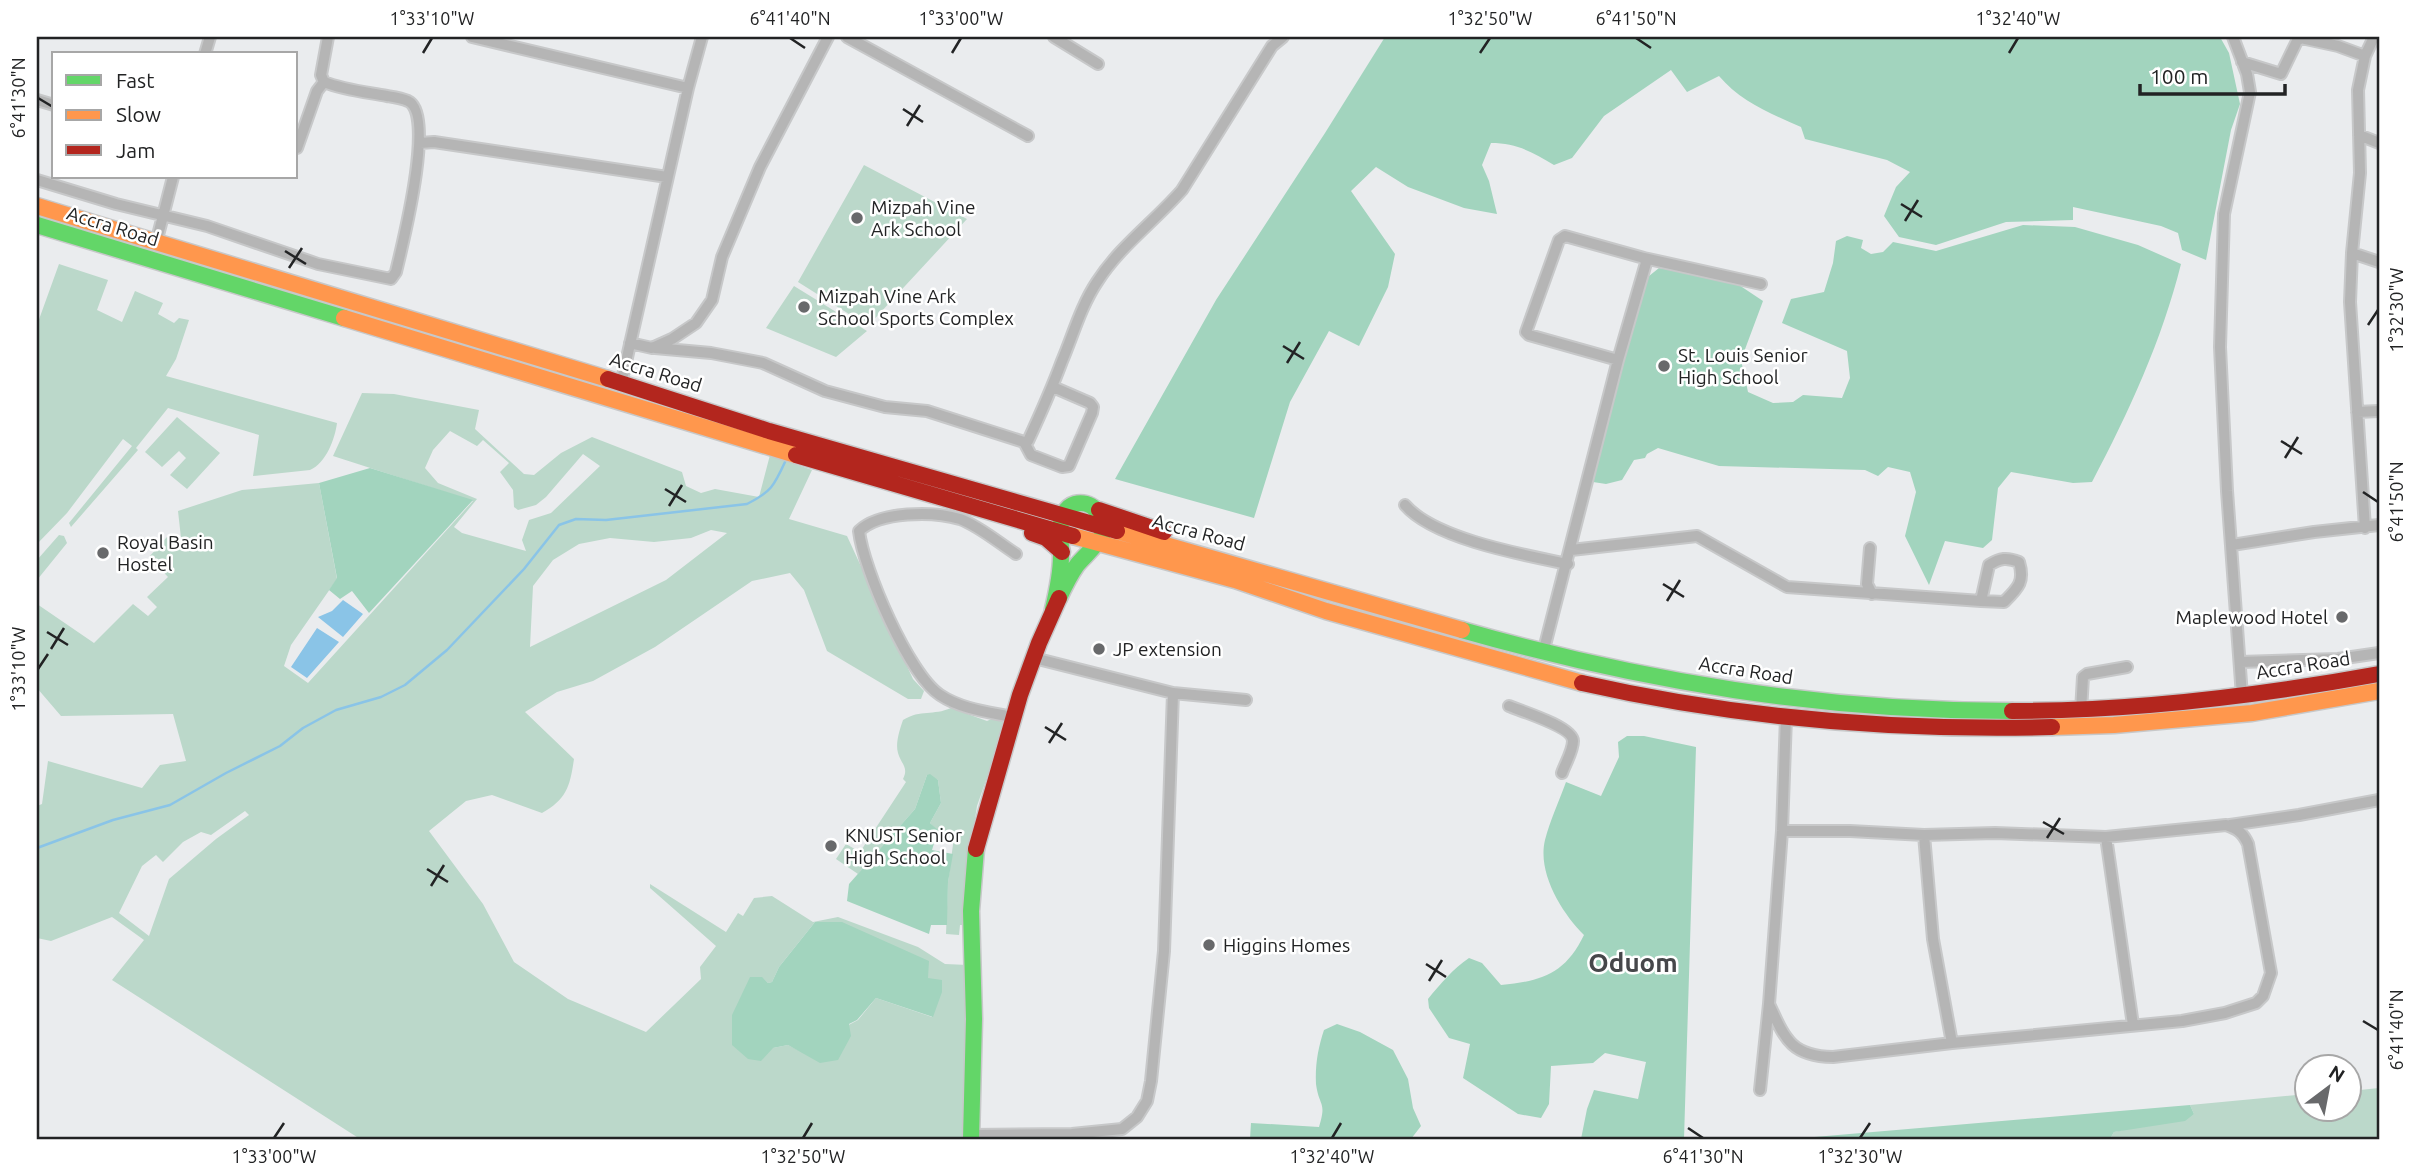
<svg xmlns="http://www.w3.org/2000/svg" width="2416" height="1176" viewBox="0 0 2416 1176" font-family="Ubuntu,sans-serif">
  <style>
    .green { fill: #bbd8ca; fill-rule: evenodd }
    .forest { fill: #a2d4be }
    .water { fill: #8ac4e7 }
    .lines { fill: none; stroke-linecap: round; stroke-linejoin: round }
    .stream { stroke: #8ac4e7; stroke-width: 2.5 }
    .street-casing { stroke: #c7c8c9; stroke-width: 14 }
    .fast-casing { stroke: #c7c8c9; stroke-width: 19 }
    .slow-casing { stroke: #c7c8c9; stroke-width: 19 }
    .jam-casing { stroke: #c7c8c9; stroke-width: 19 }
    .street { stroke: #b5b5b5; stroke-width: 10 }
    .fast { stroke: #63d668; stroke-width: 16 }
    .slow { stroke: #ff974d; stroke-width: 16 }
    .jam { stroke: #b3261e; stroke-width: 16 }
    .ticks { fill: none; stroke: #222324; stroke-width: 2.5 }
    .poi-dot { fill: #68696b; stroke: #fff; stroke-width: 2.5 }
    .labels { text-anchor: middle; stroke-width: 5; stroke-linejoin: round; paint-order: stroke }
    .poi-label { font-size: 19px; fill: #222324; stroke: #fff; text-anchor: start }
    .street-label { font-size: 19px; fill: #222324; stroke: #fff }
    .district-label { font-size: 26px; font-weight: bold; fill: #46474a; stroke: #fff }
    .neatline { fill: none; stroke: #222324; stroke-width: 2.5 }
    .ticks-label { font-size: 18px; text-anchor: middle; fill: #222324 }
  </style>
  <rect width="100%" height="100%" fill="#eaecee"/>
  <path class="green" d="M 864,165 L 967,219 L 868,326 L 798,282 Z
    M 59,264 L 108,280 L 97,310 L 122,322 L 135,291 L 163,303 L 158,314 L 174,323 L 179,318 L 189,320 L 176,359 L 166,376 L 337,423 C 335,439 326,463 310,470 L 253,476 L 259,435 L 168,408 L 136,448 L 138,450 L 71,527 L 69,523 L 132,446 L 123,439 L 67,513 L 37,544 L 37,325 Z
    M 794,286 L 867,331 L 836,357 L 766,328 Z
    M 362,393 L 394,394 L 479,410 L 475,429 L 524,474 L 534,475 L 561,453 L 592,437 L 682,472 L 686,486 L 701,493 L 715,489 L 759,497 L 770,455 L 812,470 L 789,519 L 847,536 L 913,679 L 924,691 L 921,699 L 908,699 L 827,651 L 804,590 L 790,573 L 752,581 L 655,647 L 593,681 L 557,692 L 525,712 L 574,759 C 570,786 567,799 542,813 L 492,795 L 466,801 L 429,831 L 483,904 L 514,962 L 568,999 L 646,1032 L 701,979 L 700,967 L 716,946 L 650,888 L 650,884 L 726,932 L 738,913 L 743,916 L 754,898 L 772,896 L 813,922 L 838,917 L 918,947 L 945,964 L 968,965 L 962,1139 L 360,1139 L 112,980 L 144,940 L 112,917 L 51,941 L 37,938 L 37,806 L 42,804 L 48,761 L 142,788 L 160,765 L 186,761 L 173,714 L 61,716 L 37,688 L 37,604 L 94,643 L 133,604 L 148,616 L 157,607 L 147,597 L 168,577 L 149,557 L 167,537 L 181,538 L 178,511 L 242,490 L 319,483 L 337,579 L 291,645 L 284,666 L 308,683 L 473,501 L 333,456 ZM 450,431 L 477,446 L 483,440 L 509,463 L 500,472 L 513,490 L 514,507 L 518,510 L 536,505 L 546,497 L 583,454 L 600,466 L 551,513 L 529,520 L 522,540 L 526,551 L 462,533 L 454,527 L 477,499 L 438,483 L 425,468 L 433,450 ZM 711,530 L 727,533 L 666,580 L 530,647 L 533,586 L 553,560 L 579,544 L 610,538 L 654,542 L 691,538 ZM 245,811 L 249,815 L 216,839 L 169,879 L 149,936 L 119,913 L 142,866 L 156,855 L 163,862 L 183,842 L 201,832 L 211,835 ZM 815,922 L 928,978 L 932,1017 L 876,998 L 858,1020 L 800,1051 L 788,1045 L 773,1048 L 761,977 L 768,983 L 772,982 L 779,967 Z
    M 177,417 L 220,453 L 187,489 L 170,475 L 186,458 L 179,451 L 162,467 L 145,452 Z
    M 59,535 L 64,536 L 67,543 L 37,580 L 37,560 Z
    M 951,708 L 987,721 L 998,716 L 1007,720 L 977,806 L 968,864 L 967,925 L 960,925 L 959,935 L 946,934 L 948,882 L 954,837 L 937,833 L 937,830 L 930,823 L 941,803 L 938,780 L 927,775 L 915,809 L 858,874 L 836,859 L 846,844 L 860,852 L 906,782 L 903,779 C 909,767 901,764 898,753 C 895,743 900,729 903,720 C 921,709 933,716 951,708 Z
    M 2379,1088 L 2379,1139 L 2110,1139 L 2114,1132 L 2194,1114 L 2190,1105 L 2307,1094 L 2308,1110 L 2350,1110 L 2350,1091 Z"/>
  <path class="forest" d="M 1385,37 L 2220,37 L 2229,53 L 2240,104 L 2231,130 L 2206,260 L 2182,250 L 2178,233 L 2161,226 L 2073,207 L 2073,220 L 2006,222 L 1936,245 L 1899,237 L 1884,216 L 1896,187 L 1910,172 L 1887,160 L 1805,139 L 1801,127 C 1771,114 1740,101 1719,76 L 1687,92 L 1671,70 L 1604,116 L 1572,158 L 1554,165 C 1533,152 1516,143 1491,143 L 1482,165 L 1489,181 L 1497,214 L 1464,208 L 1408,187 L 1376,167 L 1351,191 L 1395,254 L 1388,287 L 1359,346 L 1329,331 L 1290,402 L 1254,518 L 1115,479 L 1216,300 L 1325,133 Z
    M 2023,225 L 2075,227 L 2138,245 L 2181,264 C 2162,340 2129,412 2092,482 L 2073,483 L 2011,472 L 1998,488 L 1992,540 L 1983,548 L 1945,541 L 1929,585 L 1905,536 L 1916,492 L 1910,472 L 1888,467 L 1878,476 L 1865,470 L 1719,466 L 1658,448 L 1647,454 L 1645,458 L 1634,460 L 1622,480 L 1606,484 L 1593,482 L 1644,280 L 1659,268 L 1733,281 L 1763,301 L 1741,360 L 1748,392 L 1773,403 L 1793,402 L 1803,395 L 1842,398 L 1850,378 L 1847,351 L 1782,323 L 1791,299 L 1824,292 L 1833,263 L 1836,241 L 1847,236 L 1863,240 L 1861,248 L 1871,254 L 1883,252 L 1893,242 L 1936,251 Z
    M 370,468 L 473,500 L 369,613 L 352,591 L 340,599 L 329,590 L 337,578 L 319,483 Z
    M 1627,736 L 1644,736 L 1696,747 L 1684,1139 L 1581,1139 L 1587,1109 L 1594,1090 L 1638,1099 L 1646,1062 L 1605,1053 L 1593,1063 L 1551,1066 L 1549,1104 L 1541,1118 L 1518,1114 L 1463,1078 L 1470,1044 L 1449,1038 L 1429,1008 L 1428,999 C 1441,983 1453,969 1469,958 L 1482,963 L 1501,985 C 1542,981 1565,974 1584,935 C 1562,913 1537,873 1545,840 C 1550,821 1559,801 1566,782 L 1601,796 L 1619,757 L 1618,742 Z
    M 930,774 L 938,780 L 941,803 L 930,823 L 938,830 L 932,850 L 953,854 L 948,882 L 947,925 L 931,925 L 929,934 L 847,901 L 849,884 L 915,809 L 927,775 Z
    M 842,922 L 929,961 L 928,978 L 942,980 L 942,992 L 933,1017 L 876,998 L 857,1020 L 849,1024 L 851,1036 L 838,1060 L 820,1063 L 788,1045 L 773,1048 L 761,1061 L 748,1059 L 732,1045 L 732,1015 L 750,977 L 762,977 L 768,983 L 772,982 L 779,967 L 815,922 Z
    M 1337,1024 L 1360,1032 L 1393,1050 L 1408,1079 L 1413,1108 L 1421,1126 L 1411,1139 L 1250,1139 L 1251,1123 L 1319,1127 C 1327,1101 1319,1107 1316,1084 C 1315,1065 1318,1048 1324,1030 Z
    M 2190,1105 L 2194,1114 L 2185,1121 L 2114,1132 L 2110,1139 L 1791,1139 Z"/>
  <path class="water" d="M 343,600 L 363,614 L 343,637 L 318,617 L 332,611 Z
    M 317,628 L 339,642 L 307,678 L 291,667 Z"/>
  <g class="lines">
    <path class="stream" d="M 37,848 L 113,820 L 170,805 L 226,773 L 280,746 L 303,728 L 336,710 L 381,697 L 405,685 L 447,650 L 524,569 L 559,525 L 576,519 L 606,520 L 747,504 C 771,492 774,486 785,462"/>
    <g class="street-casing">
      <path id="street" d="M 472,37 L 688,88
        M 847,37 L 1028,136
        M 1054,37 L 1098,64
        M 2233,37 L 2247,74 L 2250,92 L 2224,214 L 2220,347 L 2227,491 L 2242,696
        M 205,54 L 210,37
        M 2242,62 L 2281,74 L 2297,41 L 2301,38 L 2338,46 L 2365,56
        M 37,100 L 54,105
        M 2359,135 L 2379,143
        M 420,143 L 434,142 L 667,177
        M 297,148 L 317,91 L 324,82
        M 37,180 L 116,204 L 207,226 L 318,264 L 391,279 L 396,272 C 402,246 436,114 408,101 C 401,98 393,97 387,96 C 365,92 344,90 324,82 L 321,75 L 328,37
        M 156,243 L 173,177
        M 2352,253 L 2379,262
        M 630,343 L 652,348 L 672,339 L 696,323 L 712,300 L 722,257 L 760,167 L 828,37
        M 655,348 L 711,353 L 763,363 L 825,391 L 885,407 L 927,411 L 1024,442
        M 1618,360 L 1529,335 L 1526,332 L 1559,240 L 1565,236 L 1644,258 L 1761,284
        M 621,384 L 688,88 L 702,37
        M 2357,412 L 2379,411
        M 1024,442 L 1028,441 C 1040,415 1052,388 1062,361 C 1073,335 1081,306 1097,282 C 1120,246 1154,222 1182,190 L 1272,46 L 1283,37
        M 1024,442 L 1031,455 L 1062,467 L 1069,466 L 1092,413 L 1093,407 L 1090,403 L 1053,387
        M 1405,505 C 1434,539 1524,555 1568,564
        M 2365,528 L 2350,302 L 2352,253 L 2360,173 L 2358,90 L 2365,56 L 2374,37
        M 2232,545 L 2314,532 L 2379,525
        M 1870,548 L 1867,584 L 1872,594
        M 1571,550 L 1697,536 L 1787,587 L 1981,601 L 2004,602 C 2018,588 2025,582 2019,562 C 2007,557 2000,558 1989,565 L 1981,601
        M 1543,653 L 1618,360 L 1646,263 L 1644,258
        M 1034,658 L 1173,693 L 1246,700
        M 2240,662 L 2338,659 L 2379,653
        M 1509,706 C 1521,711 1573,727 1573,741 C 1573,751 1565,764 1562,773
        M 2081,711 L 2083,677 L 2087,674 L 2127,667
        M 1012,717 C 988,712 961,709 940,695 C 909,675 863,568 859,531 C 880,511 933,511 960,519 C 979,526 999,543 1016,554
        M 2230,825 L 2299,815 L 2379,800
        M 1924,835 L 1933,939 L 1952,1043
        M 2106,837 L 2133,1025
        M 1769,1004 C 1785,1039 1791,1056 1833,1057 L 1952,1043 L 2182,1021 L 2225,1013 L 2256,1003 L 2263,996 L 2271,973 L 2248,844 C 2243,833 2238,829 2226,825 L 2106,837 L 1995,833 L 1924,835 L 1850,831 L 1782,831
        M 1760,1090 L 1769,1004 L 1782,831 L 1786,717
        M 971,1135 L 1072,1134 L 1122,1129 L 1137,1117 L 1147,1101 L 1151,1081 L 1164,951 L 1173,693"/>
    </g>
    <g class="fast-casing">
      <path id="fast" d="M 37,225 L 344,318
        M 1053,609 C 1057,592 1061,574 1061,556 C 1062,544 1058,530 1062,519 C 1064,512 1068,506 1075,504 C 1082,502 1090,504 1095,509 C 1121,528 1089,550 1077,565 C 1070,575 1064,587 1059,598
        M 1462,630 C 1644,682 1822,711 2012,711
        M 971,1139 L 974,1019 L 971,911 L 976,849"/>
    </g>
    <g class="slow-casing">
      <path id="slow" d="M 37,206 L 608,379
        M 344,318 L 796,455
        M 1117,531 L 1462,630
        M 1073,536 L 1235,580 L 1326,611 L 1582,683
        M 2052,727 L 2114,725 L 2252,713 L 2379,691"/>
    </g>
    <g class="jam-casing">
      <path id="jam" d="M 608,379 L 769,431 L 1117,531
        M 796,455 L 1073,536
        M 1099,510 L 1164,532
        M 1032,533 L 1046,538 L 1062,552
        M 1582,683 C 1736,718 1895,731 2052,727
        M 2012,711 C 2135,711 2258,696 2379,674
        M 976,849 L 1020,695 L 1039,643 L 1059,598"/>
    </g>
    <use href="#street" class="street"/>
    <use href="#fast" class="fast"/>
    <use href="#slow" class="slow"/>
    <use href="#jam" class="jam"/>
  </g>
  <path class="ticks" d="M 790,38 L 805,48M 1636,38 L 1651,48M 423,53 L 432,38M 952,53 L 961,38M 1480,53 L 1490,38M 2009,53 L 2018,38M 38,98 L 53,107M 903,109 L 923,122M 907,126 L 920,105M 1901,204 L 1922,217M 1905,221 L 1918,200M 285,251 L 306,264M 289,268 L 302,248M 2368,325 L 2378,310M 1283,346 L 1304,359M 1287,363 L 1300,342M 2281,441 L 2302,454M 2285,458 L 2298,437M 665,489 L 686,502M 2363,492 L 2378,502M 669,506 L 682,485M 1663,584 L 1684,597M 1667,601 L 1680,580M 47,632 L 68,645M 51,649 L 64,628M 38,669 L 48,654M 1045,727 L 1066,740M 1049,743 L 1062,723M 2043,822 L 2064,834M 2047,838 L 2060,818M 427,869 L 448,882M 431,886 L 444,865M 1426,964 L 1446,977M 1429,981 L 1442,960M 2363,1021 L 2378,1030M 1688,1128 L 1703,1138M 274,1138 L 284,1123M 803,1138 L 812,1123M 1332,1138 L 1341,1123M 1860,1138 L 1870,1123"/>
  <g class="poi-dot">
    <circle cx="857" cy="218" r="7"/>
    <circle cx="804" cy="307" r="7"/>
    <circle cx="1664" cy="366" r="7"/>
    <circle cx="103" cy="553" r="7"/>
    <circle cx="2342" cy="617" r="7"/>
    <circle cx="1099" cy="649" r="7"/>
    <circle cx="831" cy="846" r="7"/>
    <circle cx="1209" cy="945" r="7"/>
  </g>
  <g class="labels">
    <g class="poi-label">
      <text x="871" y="214">Mizpah Vine<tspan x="871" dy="22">Ark School</tspan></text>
      <text x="818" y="303">Mizpah Vine Ark<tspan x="818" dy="22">School Sports Complex</tspan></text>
      <text x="1678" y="362">St. Louis Senior<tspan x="1678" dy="22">High School</tspan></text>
      <text x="117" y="549">Royal Basin<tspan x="117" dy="22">Hostel</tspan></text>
      <text x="2328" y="624" text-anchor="end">Maplewood Hotel</text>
      <text x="1113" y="656">JP extension</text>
      <text x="845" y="842">KNUST Senior<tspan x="845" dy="22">High School</tspan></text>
      <text x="1223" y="952">Higgins Homes</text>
    </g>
    <g class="street-label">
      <text transform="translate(113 226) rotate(17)" y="7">Accra Road</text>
      <text transform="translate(656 372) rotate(17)" y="7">Accra Road</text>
      <text transform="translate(1199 532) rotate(15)" y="7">Accra Road</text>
      <text transform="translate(2303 665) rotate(-9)" y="7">Accra Road</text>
      <text transform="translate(1746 670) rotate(9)" y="7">Accra Road</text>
    </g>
    <g class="district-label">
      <text x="1633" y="972">Oduom</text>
    </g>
  </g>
  <rect width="2416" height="1176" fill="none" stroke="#ffffff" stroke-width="77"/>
  <rect x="52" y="52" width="245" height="126" fill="#ffffff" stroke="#a7a7a7" stroke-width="2"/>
  <rect x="66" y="75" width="35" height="10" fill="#63d668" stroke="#a7a7a7" stroke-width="2"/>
  <text x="116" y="88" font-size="21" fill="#222324">Fast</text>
  <rect x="66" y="110" width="35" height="10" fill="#ff974d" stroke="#a7a7a7" stroke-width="2"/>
  <text x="116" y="122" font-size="21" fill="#222324">Slow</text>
  <rect x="66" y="145" width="35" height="10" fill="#b3261e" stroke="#a7a7a7" stroke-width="2"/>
  <text x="116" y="158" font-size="21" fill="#222324">Jam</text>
  <g transform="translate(2328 1088) rotate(32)"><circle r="33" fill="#ffffff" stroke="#a7a7a7" stroke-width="2"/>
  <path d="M0-5L12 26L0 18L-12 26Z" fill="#68696b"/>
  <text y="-10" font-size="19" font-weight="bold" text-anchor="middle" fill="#222324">N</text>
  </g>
  <path d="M2140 84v10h145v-10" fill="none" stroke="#222324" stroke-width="3.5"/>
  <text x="2150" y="84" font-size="21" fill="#222324" stroke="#ffffff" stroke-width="5" paint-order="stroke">100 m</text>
  <rect x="38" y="38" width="2340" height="1100" class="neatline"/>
  <g class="ticks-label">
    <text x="432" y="25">1°33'10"W</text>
    <text x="790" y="25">6°41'40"N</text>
    <text x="961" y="25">1°33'00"W</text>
    <text x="1490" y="25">1°32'50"W</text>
    <text x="1636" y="25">6°41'50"N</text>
    <text x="2018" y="25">1°32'40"W</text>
    <text transform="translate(19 98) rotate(-90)" y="6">6°41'30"N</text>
    <text transform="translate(2397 310) rotate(-90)" y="6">1°32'30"W</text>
    <text transform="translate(2397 502) rotate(-90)" y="6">6°41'50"N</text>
    <text transform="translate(19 669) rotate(-90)" y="6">1°33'10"W</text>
    <text transform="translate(2397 1030) rotate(-90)" y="6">6°41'40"N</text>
    <text x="274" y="1163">1°33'00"W</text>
    <text x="803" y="1163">1°32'50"W</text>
    <text x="1332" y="1163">1°32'40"W</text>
    <text x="1703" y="1163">6°41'30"N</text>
    <text x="1860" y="1163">1°32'30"W</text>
  </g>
</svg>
